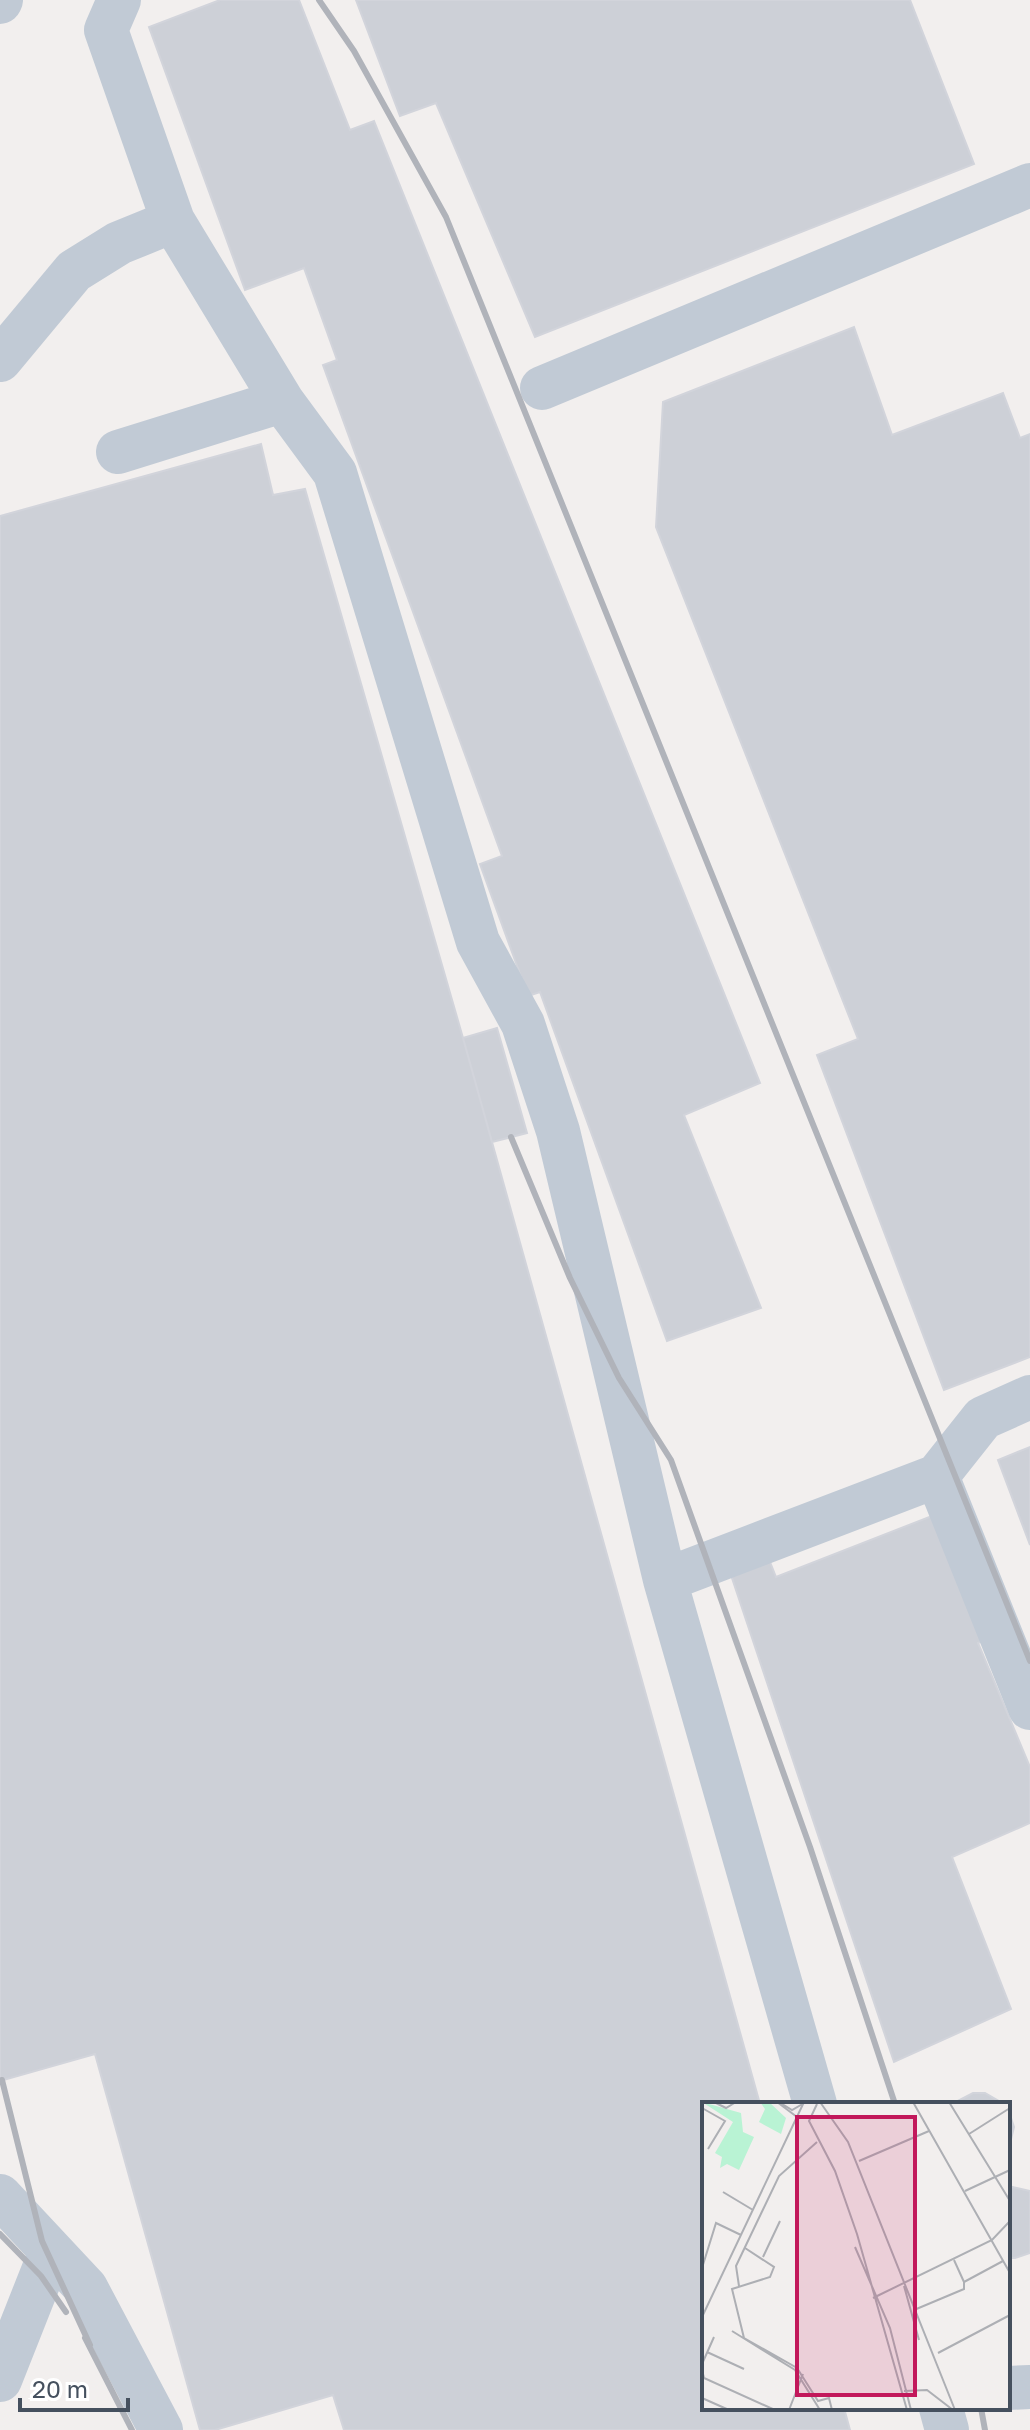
<svg xmlns="http://www.w3.org/2000/svg" width="1030" height="2430" viewBox="0 0 1030 2430" font-family="'Golos Text',sans-serif">
  <style>
    .building { fill: #cdd0d7; stroke: #d2d4db; stroke-width: 2 }
    .lines { fill: none; stroke-linecap: round; stroke-linejoin: round }
    .minor { stroke: #c1cad5; stroke-width: 44 }
    .rail { stroke: #b0b3ba; stroke-width: 6 }
    .inset-road { fill: none; stroke: #adafb4; stroke-width: 2 }
    .view { fill: #c2185b; fill-opacity: 0.15; stroke: #c2185b; stroke-width: 4 }
    .inset-edge { fill: none; stroke: #45505e; stroke-width: 4 }
  </style>
  <rect width="100%" height="100%" fill="#f2efee"/>
  <path class="building" d="M 220,0 L 299,0 L 350,130 L 374,121 L 760,1083 L 684,1115 L 761,1308 L 667,1341 L 540,992 L 528,996 L 480,864 L 502,856 L 323,365 L 337,360 L 304,268 L 245,290 L 149,27 Z
    M 356,0 L 910,0 L 974,164 L 535,337 L 436,103 L 400,116 Z
    M 854,327 L 892,435 L 1003,393 L 1020,438 L 1030,434 L 1030,1357 L 944,1390 L 817,1055 L 858,1039 L 656,527 L 663,402 Z
    M 261,444 L 273,495 L 305,489 L 463,1038 L 760,2104 L 704,2104 L 704,2408 L 844,2408 L 850,2430 L 344,2430 L 333,2395 L 215,2430 L 200,2430 L 95,2054 L 0,2081 L 0,516 Z
    M 497,1028 L 527,1133 L 492,1142 L 463,1038 Z
    M 1030,1447 L 1030,1545 L 998,1460 Z
    M 937,1514 L 990,1638 L 978,1643 L 1030,1767 L 1030,1823 L 952,1857 L 1011,2009 L 894,2062 L 730,1572 L 768,1557 L 776,1577 Z
    M 973,2093 L 985,2093 L 1004,2104 L 952,2104 Z
    M 1008,2109 L 1014,2127 L 1008,2151 Z
    M 1008,2186 L 1030,2191 L 1030,2253 L 1015,2258 L 1008,2258 Z"/>
  <g class="lines">
    <path class="minor" d="M 119,0 L 106,30 L 173,221 L 282,401 L 335,473 L 478,942 L 523,1024 L 558,1131 L 665,1580 L 815,2104
      M 0,2 L 1,0
      M 0,360 L 74,271 L 119,243 L 173,221
      M 542,388 L 1030,185
      M 118,452 L 282,401
      M 937,1476 L 1030,1708
      M 665,1580 L 937,1476 L 983,1418 L 1030,1397
      M 0,2196 L 86,2288 L 161,2430
      M 0,2380 L 51,2251
      M 1008,2388 L 1030,2387
      M 941,2408 L 947,2430"/>
    <path class="rail" d="M 319,0 L 354,51 L 446,217 L 1030,1661
      M 511,1137 L 570,1278 L 619,1378 L 671,1460 L 810,1847 L 895,2104
      M 2,2080 L 42,2241 L 90,2345
      M 0,2234 L 41,2276 L 66,2312
      M 85,2338 L 132,2430
      M 981,2408 L 985,2430"/>
  </g>
  <g transform="translate(702 2102)">
    <rect width="308" height="308" fill="#f2efee"/>
    <path d="M 0,0 L 39,11 L 41,30 L 52,35 L 37,68 L 25,62 L 18,66 L 20,55 L 13,51 L 31,20 ZM 58,0 L 67,0 L 84,16 L 79,32 L 57,20 L 63,7 Z" fill="#b9f3d4"/>
    <path class="inset-road" d="M 12,0 L 24,6 L 34,0M 75,0 L 95,15M 77,0 L 90,8 L 104,0M 118,0 L 146,40 L 253,308M 211,0 L 308,171M 247,0 L 308,99M 115,2 L 107,19 L 133,69 L 155,132 L 205,308M 0,6 L 23,19 L 6,47M 267,32 L 308,6M 157,59 L 227,29M 263,89 L 308,68M 21,90 L 51,108M 153,145 L 188,226 L 209,308M 43,146 L 72,165 L 68,175 L 30,187 L 42,236 L 95,266 L 116,299 L 127,296 L 130,308M 61,155 L 78,119M 252,158 L 262,180 L 301,159M 0,166 L 14,121 L 39,133M 37,184 L 34,164 L 77,74 L 115,40M 202,184 L 217,238M 171,196 L 290,138 L 308,119M 212,208 L 262,187 L 262,180M 0,215 L 102,0M 30,229 L 93,268 L 118,308M 5,250 L 42,267M 236,251 L 308,213M 0,262 L 12,235M 0,268 L 2,276 L 73,308M 202,289 L 225,288 L 251,308M 0,296 L 27,308M 87,308 L 101,272"/>
    <path class="view" d="M 95,15 L 213,15 L 213,293 L 95,293 Z"/>
    <rect width="308" height="308" class="inset-edge"/>
  </g>
  <path d="M20 2398v12h108v-12" fill="none" stroke="#45505e" stroke-width="4"/>
  <text x="32" y="2398" font-size="24" fill="#45505e" stroke="#ffffff" stroke-width="6" paint-order="stroke">20 m</text>
</svg>
